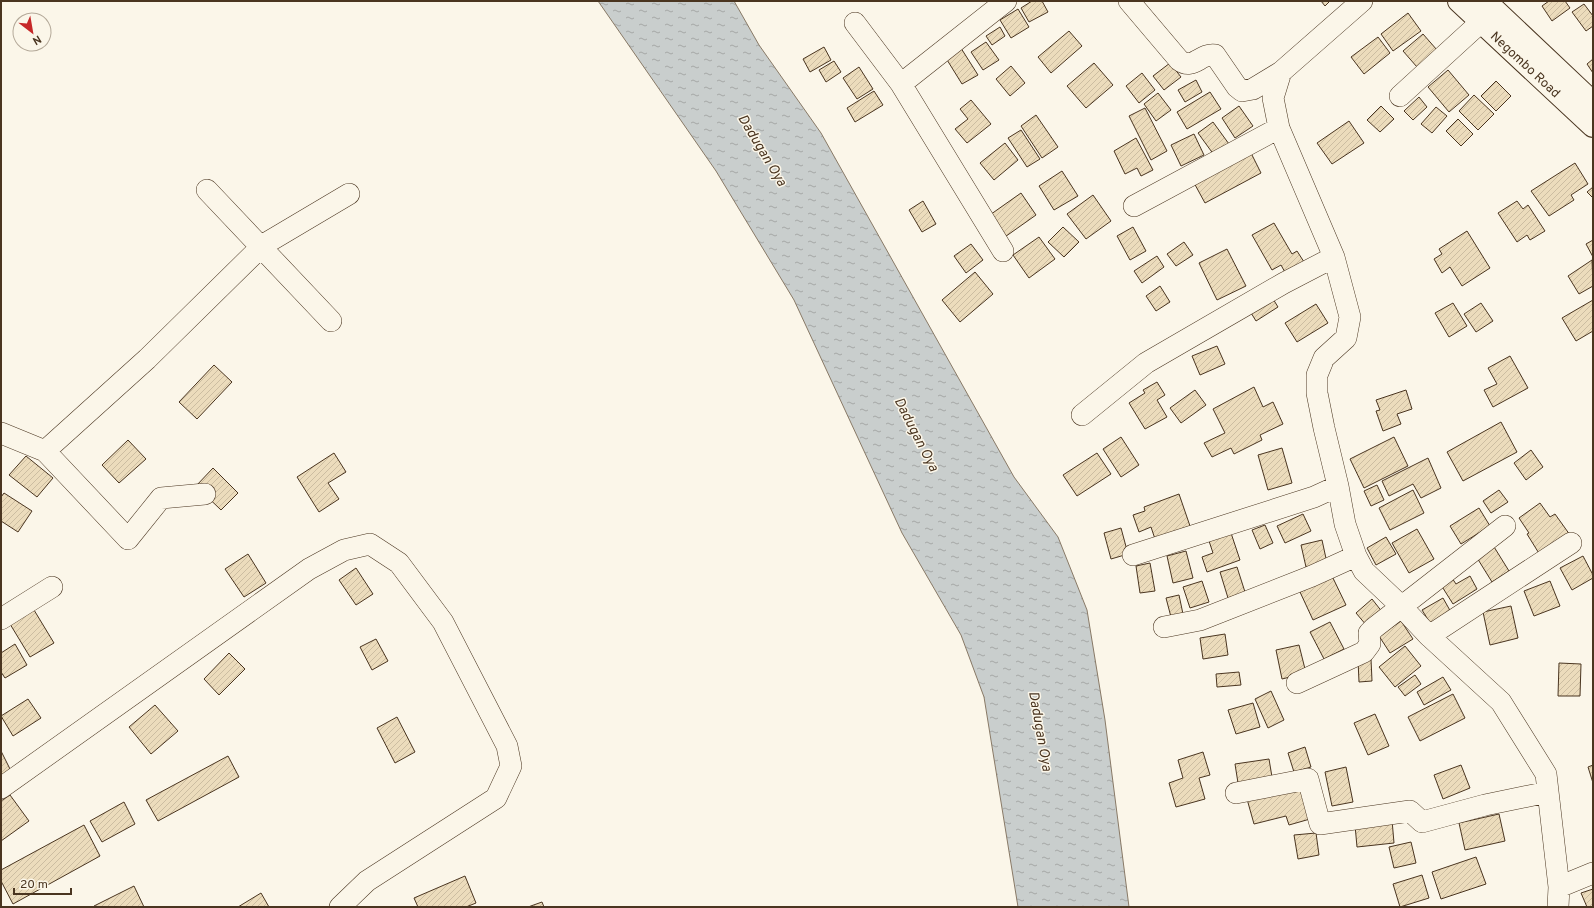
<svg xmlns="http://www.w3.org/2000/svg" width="1594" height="908" viewBox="0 0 1594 908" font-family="Overpass,sans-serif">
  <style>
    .water { fill: url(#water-ripples); stroke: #887966 }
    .building { fill: url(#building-hatch); stroke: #4a3520 }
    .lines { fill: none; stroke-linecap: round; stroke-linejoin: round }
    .minor-casing { stroke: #4a3520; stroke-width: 22 }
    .highway-casing { stroke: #4a3520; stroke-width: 24 }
    .minor { stroke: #fbf6e9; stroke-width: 21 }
    .highway { stroke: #fbf6e9; stroke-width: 22 }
    .labels { text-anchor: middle; stroke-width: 3; stroke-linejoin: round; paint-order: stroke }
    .street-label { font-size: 13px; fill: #4a3520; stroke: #fbf6e9 }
    .water-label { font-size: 14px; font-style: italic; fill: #4a3520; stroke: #fbf6e9 }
  </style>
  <defs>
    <pattern id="water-ripples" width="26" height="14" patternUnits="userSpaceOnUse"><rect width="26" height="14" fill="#c9cecd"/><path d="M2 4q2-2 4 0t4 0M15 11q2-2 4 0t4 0" fill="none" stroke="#a5a8a6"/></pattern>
    <pattern id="building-hatch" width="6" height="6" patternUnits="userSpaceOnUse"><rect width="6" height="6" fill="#ecdcbc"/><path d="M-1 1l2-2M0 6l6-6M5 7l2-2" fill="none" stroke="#ccbda1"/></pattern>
  </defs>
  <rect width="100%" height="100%" fill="#fbf6e9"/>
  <path class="water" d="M 598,1 L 734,1 L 759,45 L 821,133 L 1014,477 L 1058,537 L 1087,610 L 1105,720 L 1129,907 L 1018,907 L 984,697 L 961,635 L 902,533 L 794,300 L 716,171 Z"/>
  <path class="building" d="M 1032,1 L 1042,1 L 1048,12 L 1029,22 L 1021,8 Z
    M 1321,1 L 1330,1 L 1325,6 Z
    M 1549,1 L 1565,1 L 1570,8 L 1552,21 L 1542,6 Z
    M 1584,4 L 1593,16 L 1593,26 L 1586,31 L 1572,12 Z
    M 1018,9 L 1029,27 L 1011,38 L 1000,20 Z
    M 1408,13 L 1421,31 L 1393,51 L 1381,34 Z
    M 1000,27 L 1005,36 L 992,45 L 986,36 Z
    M 1069,31 L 1082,46 L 1051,73 L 1038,57 Z
    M 1423,34 L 1437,50 L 1417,67 L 1403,51 Z
    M 1378,37 L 1390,53 L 1364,74 L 1351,57 Z
    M 986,42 L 999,60 L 983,70 L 971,52 Z
    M 959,45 L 978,75 L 962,84 L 944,55 Z
    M 824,47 L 831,60 L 810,72 L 803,59 Z
    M 1593,59 L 1593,73 L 1587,64 Z
    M 834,61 L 841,72 L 826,82 L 819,70 Z
    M 1094,63 L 1113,85 L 1086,108 L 1067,86 Z
    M 1170,63 L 1181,77 L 1164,90 L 1153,76 Z
    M 1011,66 L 1025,83 L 1010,96 L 996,79 Z
    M 859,67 L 873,89 L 857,99 L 843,78 Z
    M 1448,70 L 1469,95 L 1449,112 L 1428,87 Z
    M 1142,73 L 1155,90 L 1139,103 L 1126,86 Z
    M 1196,80 L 1202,92 L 1185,102 L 1178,90 Z
    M 1496,81 L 1511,96 L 1496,111 L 1481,96 Z
    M 874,91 L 883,105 L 855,122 L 847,108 Z
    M 1210,92 L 1221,109 L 1187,129 L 1177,112 Z
    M 1158,93 L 1171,110 L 1156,121 L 1144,104 Z
    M 1474,95 L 1494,114 L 1478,130 L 1459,111 Z
    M 1419,97 L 1427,107 L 1413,120 L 1404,111 Z
    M 971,100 L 991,124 L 967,143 L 955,129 L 968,119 L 960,109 Z
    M 1239,106 L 1253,126 L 1235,138 L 1222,118 Z
    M 1381,106 L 1394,119 L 1380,132 L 1367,120 Z
    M 1436,107 L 1447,116 L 1432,133 L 1421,124 Z
    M 1145,108 L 1167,151 L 1151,160 L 1129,116 Z
    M 1036,115 L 1058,147 L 1042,158 L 1021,126 Z
    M 1458,119 L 1473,134 L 1461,146 L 1446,131 Z
    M 1349,121 L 1364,143 L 1332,164 L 1317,143 Z
    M 1213,122 L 1229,144 L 1214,155 L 1198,133 Z
    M 1021,130 L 1040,159 L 1027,167 L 1008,138 Z
    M 1194,134 L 1204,155 L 1181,166 L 1171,145 Z
    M 1136,138 L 1153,170 L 1141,176 L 1137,168 L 1125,174 L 1114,151 Z
    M 1005,143 L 1018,160 L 994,180 L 980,163 Z
    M 1250,151 L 1261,173 L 1205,203 L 1193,181 Z
    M 1575,163 L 1588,184 L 1571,195 L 1574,200 L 1549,216 L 1531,191 Z
    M 1062,171 L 1078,196 L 1054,210 L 1039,186 Z
    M 1593,187 L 1593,198 L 1587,192 Z
    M 1021,193 L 1036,215 L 1002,239 L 987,217 Z
    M 1093,195 L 1111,221 L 1086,239 L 1067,214 Z
    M 923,201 L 936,224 L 922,232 L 909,210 Z
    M 1517,201 L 1523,209 L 1528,205 L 1545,231 L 1530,240 L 1527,235 L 1517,242 L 1498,213 Z
    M 1274,223 L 1292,254 L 1297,251 L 1306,265 L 1287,276 L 1281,265 L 1272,270 L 1252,235 Z
    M 1063,227 L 1079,242 L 1064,257 L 1048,242 Z
    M 1133,227 L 1146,251 L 1130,260 L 1117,236 Z
    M 1467,231 L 1490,268 L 1462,286 L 1450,267 L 1442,273 L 1434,259 L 1442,254 L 1439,249 Z
    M 1039,237 L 1055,259 L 1029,278 L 1013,255 Z
    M 1593,240 L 1593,257 L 1586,244 Z
    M 1184,242 L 1193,255 L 1176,266 L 1167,254 Z
    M 971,244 L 983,260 L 966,273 L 954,256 Z
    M 1227,249 L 1246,286 L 1217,300 L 1199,263 Z
    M 1157,256 L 1164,267 L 1142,283 L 1134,271 Z
    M 1592,260 L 1593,286 L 1579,294 L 1568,276 Z
    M 975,272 L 993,294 L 960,322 L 942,300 Z
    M 1160,286 L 1170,302 L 1156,311 L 1146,296 Z
    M 1270,294 L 1278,307 L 1256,321 L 1248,308 Z
    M 1593,300 L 1593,331 L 1576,341 L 1562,318 Z
    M 1453,303 L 1467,326 L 1449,337 L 1435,313 Z
    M 1481,303 L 1493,321 L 1476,332 L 1464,314 Z
    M 1316,304 L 1328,323 L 1297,342 L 1285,323 Z
    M 1217,346 L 1225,364 L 1200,375 L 1192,356 Z
    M 1510,356 L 1528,388 L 1493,407 L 1484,390 L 1497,384 L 1488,368 Z
    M 214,365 L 232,382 L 197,419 L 179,402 Z
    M 1157,382 L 1165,395 L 1157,400 L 1167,417 L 1145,429 L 1129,403 L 1145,393 L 1143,390 Z
    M 1254,387 L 1263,407 L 1273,402 L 1283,424 L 1260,435 L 1262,440 L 1234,454 L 1231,448 L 1212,457 L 1204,443 L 1225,433 L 1213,409 Z
    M 1195,390 L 1206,405 L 1181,423 L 1170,408 Z
    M 1406,390 L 1412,409 L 1397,414 L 1401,424 L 1383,431 L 1376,411 L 1380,410 L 1376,400 Z
    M 1501,422 L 1517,452 L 1463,481 L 1447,452 Z
    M 1121,437 L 1139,465 L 1121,477 L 1103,449 Z
    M 1394,437 L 1408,466 L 1364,488 L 1350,459 Z
    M 128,440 L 146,459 L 119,483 L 102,465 Z
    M 1282,448 L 1292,483 L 1268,490 L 1258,455 Z
    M 1531,450 L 1543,467 L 1526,480 L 1514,463 Z
    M 334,453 L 346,472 L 328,483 L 339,499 L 319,512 L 297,477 Z
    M 1097,453 L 1111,474 L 1077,496 L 1063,475 Z
    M 26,456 L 53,478 L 37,497 L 9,475 Z
    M 1428,458 L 1441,488 L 1421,498 L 1413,484 L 1389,496 L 1382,481 Z
    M 213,468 L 238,493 L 221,510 L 196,486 Z
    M 1377,485 L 1384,500 L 1371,506 L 1364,491 Z
    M 1413,490 L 1424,513 L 1390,530 L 1379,508 Z
    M 1499,490 L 1508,502 L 1491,513 L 1483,501 Z
    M 4,493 L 32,511 L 18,532 L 1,521 L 1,497 Z
    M 1179,494 L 1190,526 L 1155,539 L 1151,527 L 1139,532 L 1133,515 L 1145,511 L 1144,507 Z
    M 1540,503 L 1550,517 L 1555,514 L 1570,535 L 1540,555 L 1527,534 L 1529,533 L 1519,518 Z
    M 1479,508 L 1490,526 L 1461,544 L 1450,526 Z
    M 1303,514 L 1311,531 L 1285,543 L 1277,526 Z
    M 1265,525 L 1273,543 L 1260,549 L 1252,530 Z
    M 1121,528 L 1128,554 L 1111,559 L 1104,533 Z
    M 1417,529 L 1434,559 L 1409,573 L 1392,543 Z
    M 1231,533 L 1240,560 L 1207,572 L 1202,557 L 1213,553 L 1209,541 Z
    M 1386,537 L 1396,554 L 1376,565 L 1367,548 Z
    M 1322,540 L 1327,563 L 1306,567 L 1301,545 Z
    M 1491,542 L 1509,571 L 1492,582 L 1474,553 Z
    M 1186,551 L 1193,578 L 1173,583 L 1167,556 Z
    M 248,554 L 266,583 L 244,597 L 225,569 Z
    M 1583,556 L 1593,575 L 1593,578 L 1572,590 L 1560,568 Z
    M 1150,563 L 1155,591 L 1140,593 L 1136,566 Z
    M 1237,567 L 1245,592 L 1228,598 L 1220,572 Z
    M 356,568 L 373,594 L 356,605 L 339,580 Z
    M 1332,576 L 1346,605 L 1313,620 L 1300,592 Z
    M 1470,576 L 1477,589 L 1453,604 L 1441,585 L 1452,578 L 1456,584 Z
    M 1202,581 L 1209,602 L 1190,608 L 1183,587 Z
    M 1550,581 L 1560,606 L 1534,616 L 1524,591 Z
    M 1179,595 L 1183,614 L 1171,617 L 1166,598 Z
    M 1443,598 L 1452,614 L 1432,626 L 1422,610 Z
    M 1372,599 L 1383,613 L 1367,626 L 1356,613 Z
    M 1511,606 L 1518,638 L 1490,645 L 1483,612 Z
    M 34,610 L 54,643 L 30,657 L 10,624 Z
    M 1401,621 L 1413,639 L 1390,653 L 1379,636 Z
    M 1330,622 L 1344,649 L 1324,659 L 1310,632 Z
    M 1225,634 L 1228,655 L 1203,659 L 1200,638 Z
    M 376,639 L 388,661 L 372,670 L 360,647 Z
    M 15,644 L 27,665 L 5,678 L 1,672 L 1,653 Z
    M 1299,645 L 1306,673 L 1282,679 L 1276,650 Z
    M 1405,646 L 1421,666 L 1395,687 L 1379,667 Z
    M 229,653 L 245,669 L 219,695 L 204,679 Z
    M 1371,659 L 1372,681 L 1359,682 L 1358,660 Z
    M 1559,663 L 1581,664 L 1580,696 L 1558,696 Z
    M 1239,672 L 1241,685 L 1217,687 L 1216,674 Z
    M 1415,675 L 1421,684 L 1405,696 L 1398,687 Z
    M 1443,677 L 1451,690 L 1424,705 L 1417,692 Z
    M 1271,691 L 1284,720 L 1268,728 L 1255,699 Z
    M 1453,694 L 1465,718 L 1420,741 L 1408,717 Z
    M 28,699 L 41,718 L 13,736 L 1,716 Z
    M 1253,703 L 1260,727 L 1236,734 L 1228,710 Z
    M 155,705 L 178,731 L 151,754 L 129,727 Z
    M 1375,714 L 1389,746 L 1368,755 L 1354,723 Z
    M 397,717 L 415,752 L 395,763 L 377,728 Z
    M 1305,747 L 1311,767 L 1294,772 L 1288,753 Z
    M 1,751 L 11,771 L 1,776 Z
    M 1203,752 L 1210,775 L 1199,778 L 1205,799 L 1176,807 L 1169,783 L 1183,778 L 1178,760 Z
    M 228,756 L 239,777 L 158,821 L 146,800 Z
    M 1269,759 L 1272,777 L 1238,783 L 1235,764 Z
    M 1461,765 L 1470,788 L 1443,799 L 1434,775 Z
    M 1593,765 L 1593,783 L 1588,767 Z
    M 1346,767 L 1353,802 L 1332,806 L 1325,772 Z
    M 1302,785 L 1310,819 L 1289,825 L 1286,816 L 1254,824 L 1247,799 Z
    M 10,795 L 29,821 L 1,841 L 1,801 Z
    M 124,802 L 135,824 L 102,842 L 90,821 Z
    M 1499,814 L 1505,841 L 1465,850 L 1459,823 Z
    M 1392,820 L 1394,843 L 1357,847 L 1355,825 Z
    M 84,825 L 100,856 L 13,904 L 1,881 L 1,870 Z
    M 1316,833 L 1319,855 L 1298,859 L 1294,835 Z
    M 1411,842 L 1416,863 L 1394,868 L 1389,847 Z
    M 1476,857 L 1486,884 L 1441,899 L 1432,872 Z
    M 1422,875 L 1429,898 L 1400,907 L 1393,884 Z
    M 465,876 L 476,903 L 466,907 L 418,907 L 414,898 Z
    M 134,886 L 144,907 L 94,907 L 94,906 Z
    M 1593,889 L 1593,907 L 1587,907 L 1581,893 Z
    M 261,893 L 269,907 L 238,907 Z
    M 542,902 L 544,907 L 528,907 Z"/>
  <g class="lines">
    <g class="minor-casing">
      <path id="minor" d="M 1129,1 L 1179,60 C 1193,71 1200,53 1215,55 L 1237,87 L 1242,91 L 1253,89 L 1281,72
        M 1362,1 L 1281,72 L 1273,98 L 1279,128 L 1334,257 L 1350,317 L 1346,338 L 1324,358 L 1317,375 L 1317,393 L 1324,428 L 1338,486 L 1345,524 L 1356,556 L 1364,571 L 1401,606 L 1429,636 L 1501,702 L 1546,774 L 1559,887 L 1558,907
        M 855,23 L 901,84 L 1006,1
        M 901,84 L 1003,251
        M 1400,96 L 1481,22
        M 207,190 L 331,321
        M 1134,206 L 1279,128
        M 1082,415 L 1146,363 L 1284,283 L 1334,257
        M 1,433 L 45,451 L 147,359 L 263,245 L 349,194
        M 45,451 L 128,539 L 161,498 L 205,494
        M 1133,555 L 1314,497 L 1338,486
        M 1,619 L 52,587
        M 1164,627 L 1200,620 L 1312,576 L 1356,556
        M 1429,636 L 1571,543
        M 1297,683 L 1364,652 L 1370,644 L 1369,633 L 1374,628 L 1505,526
        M 1,788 L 309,569 L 344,550 L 370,544 L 399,563 L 443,622 L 507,746 L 511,766 L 496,798 L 367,881 L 340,907
        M 1236,793 L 1308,779 L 1320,824 L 1410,811 L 1422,822 L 1485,805 L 1548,792
        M 1559,887 L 1593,873"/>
    </g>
    <g class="highway-casing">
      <path id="highway" d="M 1459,1 L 1593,126
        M 1485,1 L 1593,103"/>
    </g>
    <use href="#minor" class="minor"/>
    <use href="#highway" class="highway"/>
  </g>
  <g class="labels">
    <g class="street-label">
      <text transform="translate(1526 64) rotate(43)" y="5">Negombo Road</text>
    </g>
    <g class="water-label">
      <text transform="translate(763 150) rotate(59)" y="5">Dadugan Oya</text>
      <text transform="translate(917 434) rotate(63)" y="5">Dadugan Oya</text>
      <text transform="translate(1041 731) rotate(80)" y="5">Dadugan Oya</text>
    </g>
  </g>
  <rect width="1594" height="908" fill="none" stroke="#4a3520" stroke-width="4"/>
  <g transform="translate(32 32) rotate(149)"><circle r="19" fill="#fbf6e9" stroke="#b4a999"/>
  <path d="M0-3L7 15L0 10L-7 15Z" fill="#c62828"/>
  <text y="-6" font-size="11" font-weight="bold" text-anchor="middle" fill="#4a3520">N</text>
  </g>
  <path d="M14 888v6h57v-6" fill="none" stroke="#4a3520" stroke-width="2"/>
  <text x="20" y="888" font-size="12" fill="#4a3520" stroke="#fbf6e9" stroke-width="3" paint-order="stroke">20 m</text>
</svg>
